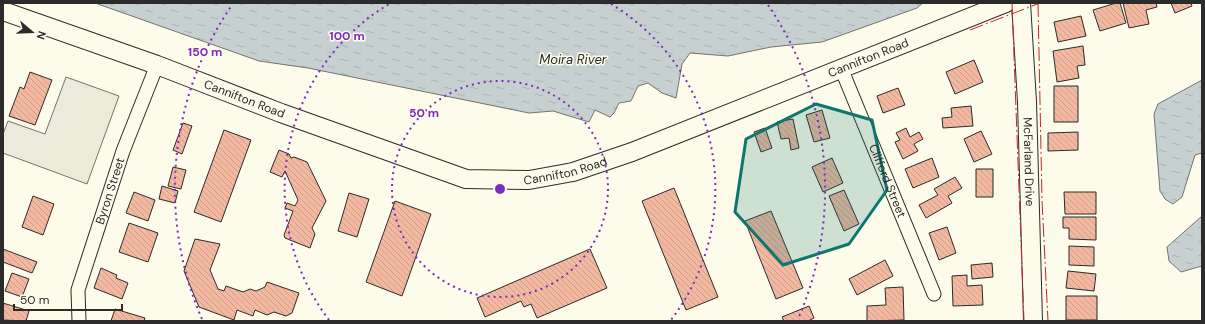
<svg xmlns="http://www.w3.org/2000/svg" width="1205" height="324" viewBox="0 0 1205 324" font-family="'DM Sans',sans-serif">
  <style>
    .parking { fill: #eceadb; stroke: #74746e }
    .water { fill: url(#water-ripples); stroke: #74746e }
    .building { fill: url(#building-back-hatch); stroke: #2b2b2b }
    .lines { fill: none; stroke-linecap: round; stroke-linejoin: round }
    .street-casing { stroke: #2b2b2b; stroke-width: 15 }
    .secondary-casing { stroke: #2b2b2b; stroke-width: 20 }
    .street { stroke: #fdfbea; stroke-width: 13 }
    .secondary { stroke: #fdfbea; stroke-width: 18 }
    .power { stroke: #c62828; stroke-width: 1; stroke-dasharray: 14 3 2 3; stroke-linecap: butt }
    .marked { fill: #0f766e; fill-opacity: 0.2; stroke: #0f766e; stroke-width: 3; stroke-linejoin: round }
    .ring { fill: none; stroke: #7b2cbf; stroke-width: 2; stroke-dasharray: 2 4 }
    .labels { text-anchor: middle; stroke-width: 3; stroke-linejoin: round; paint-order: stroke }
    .street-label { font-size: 12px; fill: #2b2b2b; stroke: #fdfbea }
    .water-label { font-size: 13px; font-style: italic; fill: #2b2b2b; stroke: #fdfbea }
    .centre { fill: #7b2cbf; stroke: #fdfbea; stroke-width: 2 }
    .ring-label { font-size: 12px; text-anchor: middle; font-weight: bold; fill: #7b2cbf; stroke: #fdfbea; stroke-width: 3; stroke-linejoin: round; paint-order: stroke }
  </style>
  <defs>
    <pattern id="water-ripples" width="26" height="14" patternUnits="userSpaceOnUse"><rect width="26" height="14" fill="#c7d0d0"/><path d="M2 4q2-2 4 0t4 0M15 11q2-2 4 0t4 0" fill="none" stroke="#abb3b3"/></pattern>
    <pattern id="building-back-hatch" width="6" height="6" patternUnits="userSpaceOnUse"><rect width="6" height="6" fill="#f2b8a0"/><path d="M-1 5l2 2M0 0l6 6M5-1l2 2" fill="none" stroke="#d09e8a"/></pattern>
  </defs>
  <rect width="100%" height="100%" fill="#fdfbea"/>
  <path class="parking" d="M 66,77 L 119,96 L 87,184 L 3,153 L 3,134 L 8,121 L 45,134 Z"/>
  <path class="water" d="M 95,3 L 923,3 L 917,8 L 822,42 L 771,47 L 728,56 L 690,53 L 682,64 L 676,98 L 662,93 L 648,83 L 638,86 L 631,101 L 619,103 L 614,113 L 610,117 L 595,110 L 589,122 L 553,111 L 529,113 L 308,68 L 259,61 Z
    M 1202,80 L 1202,153 L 1195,155 L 1182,197 L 1173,204 L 1165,199 L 1160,191 L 1154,114 L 1158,104 Z
    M 1202,216 L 1202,266 L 1181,272 L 1169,261 L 1167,247 Z"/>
  <path class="building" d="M 1116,3 L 1120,3 L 1126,23 L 1100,31 L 1093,10 Z
    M 1123,3 L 1156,3 L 1157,7 L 1146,10 L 1149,24 L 1129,28 Z
    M 1171,3 L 1191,3 L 1192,6 L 1175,13 Z
    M 1081,16 L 1086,36 L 1058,42 L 1054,22 Z
    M 1083,46 L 1085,65 L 1077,66 L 1079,78 L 1057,82 L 1053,51 Z
    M 974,60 L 983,82 L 955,94 L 946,72 Z
    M 30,72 L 52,80 L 35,125 L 9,116 L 20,87 L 24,89 Z
    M 1054,86 L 1078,86 L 1078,122 L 1054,122 Z
    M 898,88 L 905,105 L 883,113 L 877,96 Z
    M 971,106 L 973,126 L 943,128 L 942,118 L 952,117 L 951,108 Z
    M 822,110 L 830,138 L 814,142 L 806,115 Z
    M 793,119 L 799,148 L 791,150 L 789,138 L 781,139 L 777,122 Z
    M 183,123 L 192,126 L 182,154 L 173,150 Z
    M 765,128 L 772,148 L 761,152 L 754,132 Z
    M 906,128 L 910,137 L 919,132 L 923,139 L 914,144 L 918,151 L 903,159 L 895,142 L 900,140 L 896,133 Z
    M 224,130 L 251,140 L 221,222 L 194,212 Z
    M 981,131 L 992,154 L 974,162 L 964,139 Z
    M 1078,132 L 1078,150 L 1048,151 L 1048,133 Z
    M 279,150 L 289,154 L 291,158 L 294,157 L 307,162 L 326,201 L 312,228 L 315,234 L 310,248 L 285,238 L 284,235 L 293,211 L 285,208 L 287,203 L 295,206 L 298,200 L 285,171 L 282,177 L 270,172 Z
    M 832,158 L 843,183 L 823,192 L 812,167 Z
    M 932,158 L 939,177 L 913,188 L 905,169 Z
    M 173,167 L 186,170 L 181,189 L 168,186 Z
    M 976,169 L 993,169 L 993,197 L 976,197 Z
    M 955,177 L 962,188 L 948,196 L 952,203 L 926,218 L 919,205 L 938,195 L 934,189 Z
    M 162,186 L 178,191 L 175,203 L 159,199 Z
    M 674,188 L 718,297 L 686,310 L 642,201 Z
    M 844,190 L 859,224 L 844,231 L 829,196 Z
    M 134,192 L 155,200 L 148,221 L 126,213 Z
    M 1064,192 L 1096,192 L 1096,214 L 1065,214 Z
    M 349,193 L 369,199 L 357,237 L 338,231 Z
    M 33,196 L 54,204 L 43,235 L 22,227 Z
    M 395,201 L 431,214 L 402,296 L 366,282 Z
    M 771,211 L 803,288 L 776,299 L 745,221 Z
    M 1063,217 L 1096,217 L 1096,240 L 1069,239 L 1069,228 L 1063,228 Z
    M 129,223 L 158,233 L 148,262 L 119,252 Z
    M 947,227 L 956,253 L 939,260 L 929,233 Z
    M 195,239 L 220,244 L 210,270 L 218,289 L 224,291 L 226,286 L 243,292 L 250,289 L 256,291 L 265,287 L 267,282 L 299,293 L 292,313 L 286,316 L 274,312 L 267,315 L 255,310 L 253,316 L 237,310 L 234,320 L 199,307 L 184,271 Z
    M 1069,246 L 1094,247 L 1094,266 L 1069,265 Z
    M 3,249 L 37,262 L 32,273 L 3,262 Z
    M 590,249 L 607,288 L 537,318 L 531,304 L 524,307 L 521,301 L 485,317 L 477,298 Z
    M 885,260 L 893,276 L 857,295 L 849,279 Z
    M 992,263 L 993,277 L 972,279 L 971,265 Z
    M 101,268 L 117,275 L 116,278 L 128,283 L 122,299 L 94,288 Z
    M 1068,271 L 1096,274 L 1094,291 L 1066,288 Z
    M 12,273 L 29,279 L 22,297 L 5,291 Z
    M 967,275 L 967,286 L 982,285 L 983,305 L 953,306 L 952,276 Z
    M 903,287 L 904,320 L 867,321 L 867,306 L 886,305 L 885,288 Z
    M 1066,296 L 1097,296 L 1097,320 L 1066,320 Z
    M 3,303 L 29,311 L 26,321 L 3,320 Z
    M 809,306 L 814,318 L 808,321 L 784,321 L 782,317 Z
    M 115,309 L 145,318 L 144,321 L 111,321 Z"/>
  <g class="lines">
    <g class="street-casing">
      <g id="street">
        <path id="s1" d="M 841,68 L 934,294"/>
        <path id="s2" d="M 79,321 L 78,290 L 123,151 L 157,65"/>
      </g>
    </g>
    <g class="secondary-casing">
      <g id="secondary">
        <path id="s3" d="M 1021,3 L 1027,102 L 1033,321"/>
        <path id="s4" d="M 3,11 L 157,65 L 281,113 L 466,179 L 529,180 L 573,172 L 632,152 L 1006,3"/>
      </g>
    </g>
    <use href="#street" class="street"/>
    <use href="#secondary" class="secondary"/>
    <path class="power" d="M 1012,3 L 1024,321
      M 1038,3 L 1042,200 L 1048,321
      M 970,30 L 1040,3"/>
  </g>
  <path class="marked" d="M 816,104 L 872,120 L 887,190 L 849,244 L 783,265 L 735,212 L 746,139 Z"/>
  <g class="ring">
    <circle cx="500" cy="189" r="108"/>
    <path d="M329 320A216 216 0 0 1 389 4M611 4A216 216 0 0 1 671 320"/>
    <path d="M202 319A325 325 0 0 1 232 5M768 5A325 325 0 0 1 798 319"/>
  </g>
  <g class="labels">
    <g class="street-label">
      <text dy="4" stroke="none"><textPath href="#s4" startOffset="917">Cannifton Road</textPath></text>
      <text dy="4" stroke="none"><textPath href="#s4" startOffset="257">Cannifton Road</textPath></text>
      <text dy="4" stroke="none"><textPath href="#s3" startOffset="159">McFarland Drive</textPath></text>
      <text dy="4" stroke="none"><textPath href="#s4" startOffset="593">Cannifton Road</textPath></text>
      <text dy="4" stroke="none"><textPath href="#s1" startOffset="122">Clifford Street</textPath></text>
      <text dy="4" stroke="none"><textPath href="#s2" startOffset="135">Byron Street</textPath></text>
    </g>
    <g class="water-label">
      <text x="573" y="64">Moira River</text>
    </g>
  </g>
  <circle cx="500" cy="189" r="6" class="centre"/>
  <g class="ring-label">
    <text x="347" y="40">100 m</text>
    <text x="205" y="56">150 m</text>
    <text x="424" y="117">50 m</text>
  </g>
  <rect width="1205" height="324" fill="none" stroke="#2b2b2b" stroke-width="8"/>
  <g transform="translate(32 32) rotate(109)" stroke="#fdfbea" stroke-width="3" paint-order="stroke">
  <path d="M0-3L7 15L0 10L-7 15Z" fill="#2b2b2b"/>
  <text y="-6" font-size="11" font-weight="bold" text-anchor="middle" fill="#2b2b2b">N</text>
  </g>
  <path d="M14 304v6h108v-6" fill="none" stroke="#2b2b2b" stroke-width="2"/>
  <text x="20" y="304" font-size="12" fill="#2b2b2b" stroke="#fdfbea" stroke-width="3" paint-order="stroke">50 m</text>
</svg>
